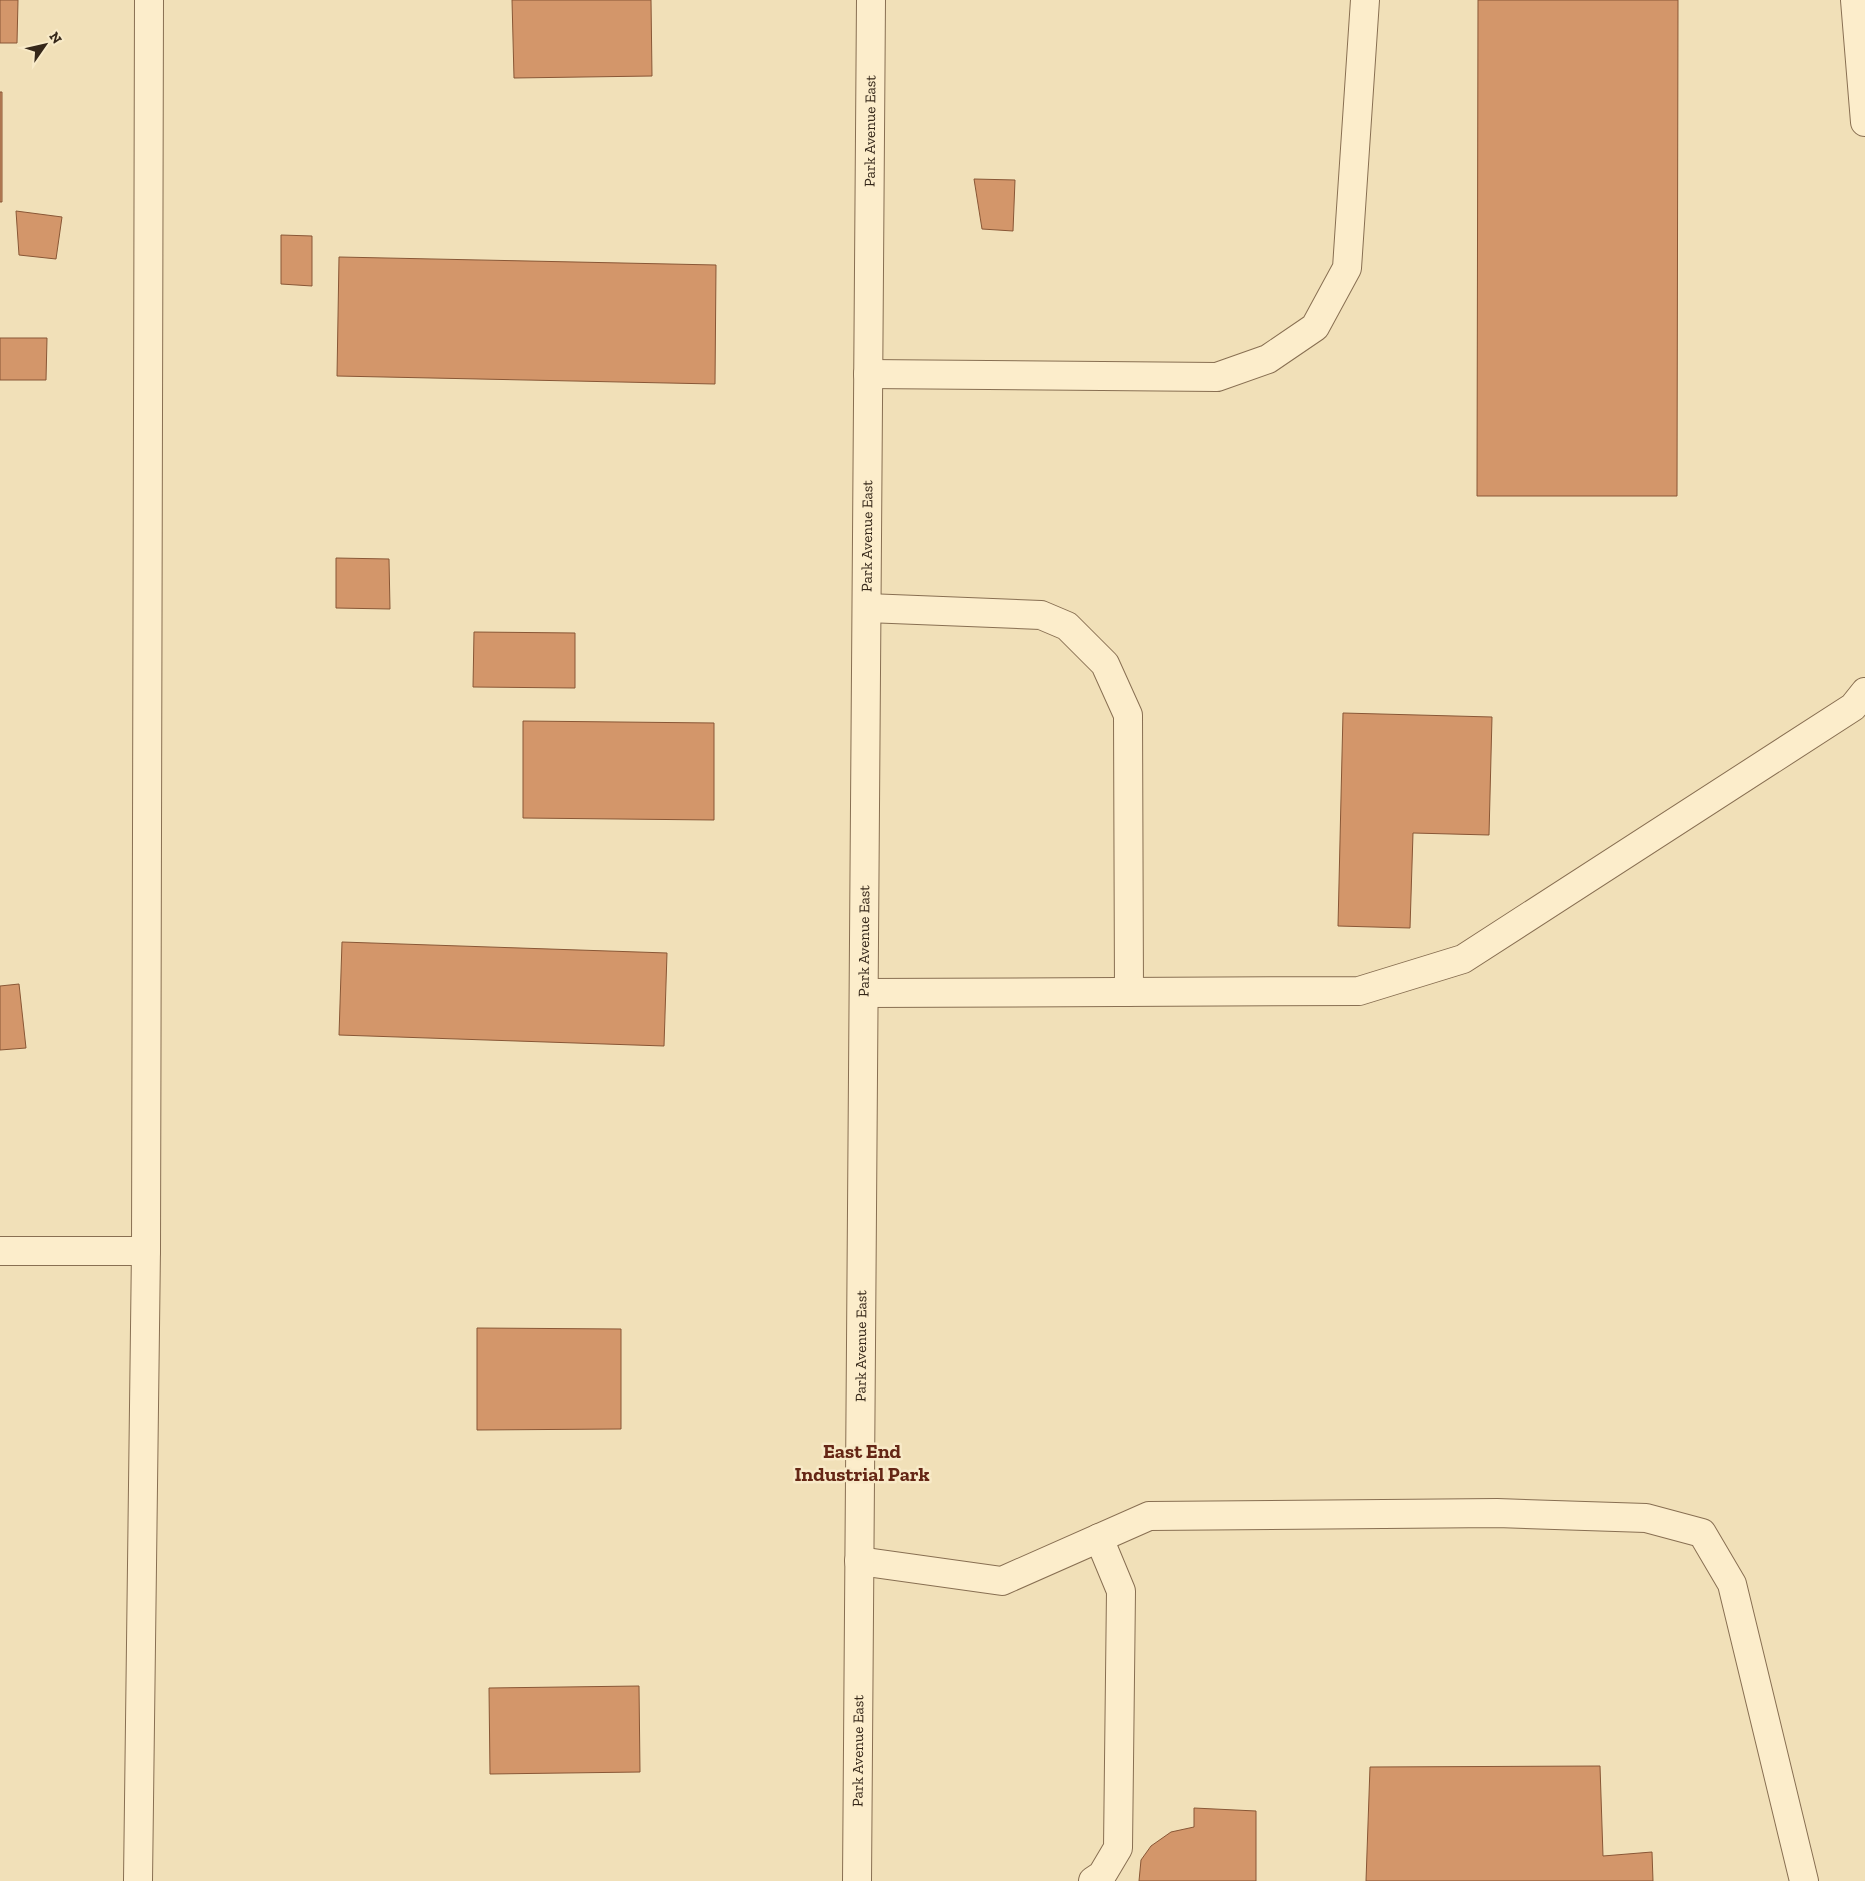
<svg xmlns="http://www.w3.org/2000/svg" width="1865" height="1881" viewBox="0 0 1865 1881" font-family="'Zilla Slab',serif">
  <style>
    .building { fill: #d3966a; stroke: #895736 }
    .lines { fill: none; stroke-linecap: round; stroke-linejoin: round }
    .minor-casing { stroke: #886f52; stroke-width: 30 }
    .minor { stroke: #fcedcb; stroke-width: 28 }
    .labels { text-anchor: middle; stroke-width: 5; stroke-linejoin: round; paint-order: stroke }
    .street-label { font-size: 15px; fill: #352719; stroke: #f8eac8 }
    .district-label { font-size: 20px; font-weight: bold; fill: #652615; stroke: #f8eac8 }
  </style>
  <rect width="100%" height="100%" fill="#f1e0b8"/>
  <path class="building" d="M 0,0 L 18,0 L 17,43 L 0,43 Z
    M 512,0 L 651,0 L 652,76 L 514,78 Z
    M 1478,0 L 1678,0 L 1677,496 L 1477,496 Z
    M 0,92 L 2,92 L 2,202 L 0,202 Z
    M 974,179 L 1015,180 L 1013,231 L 982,229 Z
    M 16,211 L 62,217 L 56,259 L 19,255 Z
    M 281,235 L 312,236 L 312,286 L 281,284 Z
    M 339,257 L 716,265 L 715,384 L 337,376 Z
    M 0,338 L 47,338 L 46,380 L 0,380 Z
    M 336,558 L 389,559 L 390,609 L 336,608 Z
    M 474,632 L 575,633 L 575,688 L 473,687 Z
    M 1343,713 L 1492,717 L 1489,835 L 1413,833 L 1410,928 L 1338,926 Z
    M 523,721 L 714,723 L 714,820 L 523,818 Z
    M 342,942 L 667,953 L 664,1046 L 339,1035 Z
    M 19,984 L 26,1048 L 0,1050 L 0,986 Z
    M 477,1328 L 621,1329 L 621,1429 L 477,1430 Z
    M 639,1686 L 640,1772 L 490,1774 L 489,1688 Z
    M 1600,1766 L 1603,1856 L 1652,1852 L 1653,1881 L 1366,1881 L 1370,1767 Z
    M 1194,1808 L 1256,1811 L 1256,1881 L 1139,1881 L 1141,1860 L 1151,1846 L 1171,1832 L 1194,1827 Z"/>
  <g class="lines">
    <g class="minor-casing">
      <g id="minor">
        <path d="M 1855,0 L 1865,122"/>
        <path d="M 868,374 L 1217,377 L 1268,359 L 1315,327 L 1347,268 L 1365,0"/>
        <path d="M 867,608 L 1041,615 L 1067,626 L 1105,664 L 1128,715 L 1129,992"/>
        <path d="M 864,993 L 1359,991 L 1463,959 L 1853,707 L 1865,692"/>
        <path d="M 0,1251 L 146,1251"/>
        <path d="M 859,1561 L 1002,1581 L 1149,1516 L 1497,1513 L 1646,1518 L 1702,1533 L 1732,1584 L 1804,1881"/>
        <path d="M 138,1881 L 146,1249 L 149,0"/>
        <path id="s1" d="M 857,1881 L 871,0"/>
        <path d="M 1093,1881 L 1102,1875 L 1118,1848 L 1121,1591 L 1099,1538"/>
      </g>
    </g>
    <use href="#minor" class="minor"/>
  </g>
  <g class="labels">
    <g class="street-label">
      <text dy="5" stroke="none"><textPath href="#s1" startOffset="1750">Park Avenue East</textPath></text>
      <text dy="5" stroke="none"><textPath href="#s1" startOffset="1345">Park Avenue East</textPath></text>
      <text dy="5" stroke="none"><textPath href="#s1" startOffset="940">Park Avenue East</textPath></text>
      <text dy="5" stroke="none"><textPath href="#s1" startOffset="535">Park Avenue East</textPath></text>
      <text dy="5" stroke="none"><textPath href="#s1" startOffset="130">Park Avenue East</textPath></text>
    </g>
    <g class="district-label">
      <text x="862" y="1458">East End<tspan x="862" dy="23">Industrial Park</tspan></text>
    </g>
  </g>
  <g transform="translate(45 45) rotate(56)" stroke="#f8eac8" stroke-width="4" paint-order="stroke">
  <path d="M0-4L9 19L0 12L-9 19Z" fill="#352719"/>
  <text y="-8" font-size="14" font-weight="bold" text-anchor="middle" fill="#352719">N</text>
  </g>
</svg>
